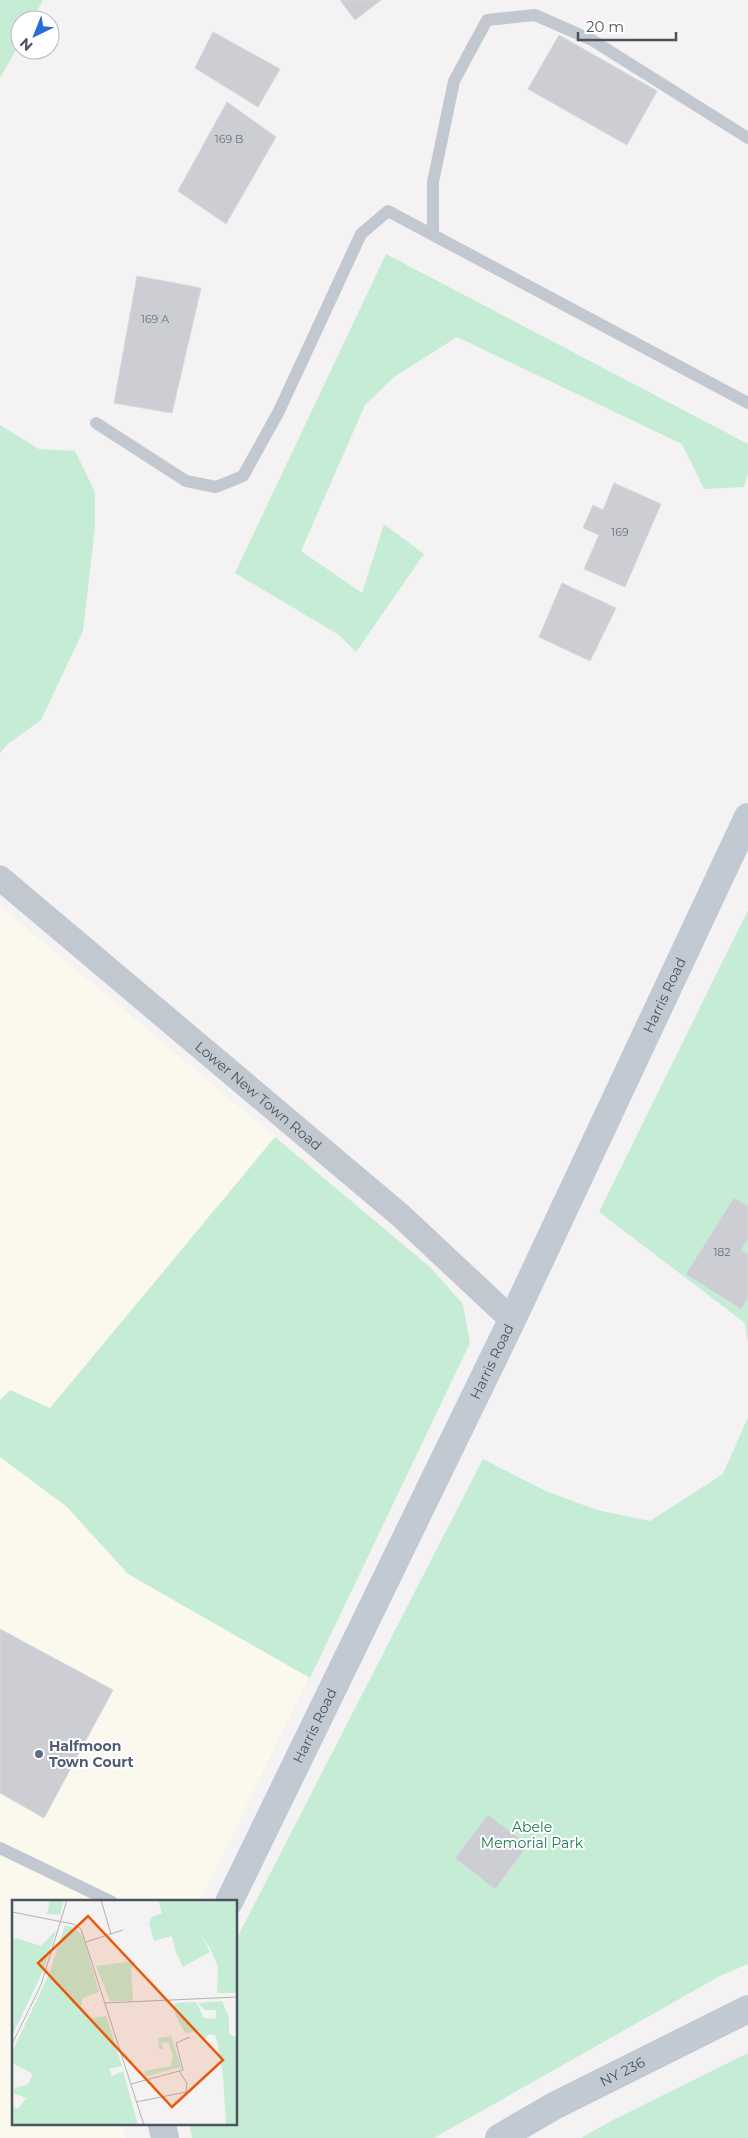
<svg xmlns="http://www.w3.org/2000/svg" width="748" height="2138" viewBox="0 0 748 2138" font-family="Montserrat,sans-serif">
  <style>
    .commercial { fill: #fbf8ee }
    .green { fill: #c5edd6 }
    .building { fill: #ccced4; stroke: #d6d8dc }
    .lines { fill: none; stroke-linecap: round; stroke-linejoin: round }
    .lane { stroke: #c1c8cf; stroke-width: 12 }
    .street { stroke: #c1c8cf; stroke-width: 25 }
    .secondary { stroke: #c1c9d3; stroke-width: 28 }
    .service-dot { fill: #5c6f8a; stroke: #fff; stroke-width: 2 }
    .labels { text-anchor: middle; stroke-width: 4; stroke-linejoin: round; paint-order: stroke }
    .number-label { font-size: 11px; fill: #6b727c }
    .street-label { font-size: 14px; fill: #4b545e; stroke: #fff }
    .service-label { font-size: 14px; font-weight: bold; fill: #4e5e75; stroke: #fff; text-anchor: start }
    .park-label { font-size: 14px; fill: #1f7b52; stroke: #fff }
    .inset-road { fill: none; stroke: #b0b3b7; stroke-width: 1 }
    .view { fill: #e8590c; fill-opacity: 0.15; stroke: #e8590c; stroke-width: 2.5 }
    .inset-edge { fill: none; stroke: #4b545e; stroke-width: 2.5 }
  </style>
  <rect width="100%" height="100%" fill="#f4f2f2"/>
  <path class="commercial" d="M 0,906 L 430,1267 L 463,1304 L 470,1343 L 200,1902 L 14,1902 L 14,2124 L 124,2124 L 125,2138 L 0,2138 Z"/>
  <path class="green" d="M 0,0 L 43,0 L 32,20 L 20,20 L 20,43 L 0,78 Z
    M 386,254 L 748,444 L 748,474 L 744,487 L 704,489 L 682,444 L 457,337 L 394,377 L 365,405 L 301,551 L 362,593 L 384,524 L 424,554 L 356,652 L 339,635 L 235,573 Z
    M 0,425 L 39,449 L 75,451 L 95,492 L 95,527 L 83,631 L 41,720 L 8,744 L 0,753 Z
    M 748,910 L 748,1343 L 745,1323 L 599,1212 Z
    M 275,1137 L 430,1267 L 463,1304 L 470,1343 L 310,1678 L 128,1574 L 67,1507 L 0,1457 L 0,1400 L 10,1390 L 50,1408 Z
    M 748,1417 L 748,1964 L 720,1976 L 434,2138 L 192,2138 L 189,2124 L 236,2124 L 236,1940 L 483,1459 L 546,1491 L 597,1510 L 650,1521 L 723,1474 Z
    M 748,2053 L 748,2138 L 581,2138 L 611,2121 Z"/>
  <path class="building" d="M 340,0 L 381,0 L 355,20 Z
    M 213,32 L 280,69 L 258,107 L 195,68 Z
    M 559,35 L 657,91 L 627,145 L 528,89 Z
    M 227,102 L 276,137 L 226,224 L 178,191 Z
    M 137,276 L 201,288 L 172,413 L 114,403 Z
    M 614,483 L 661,504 L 625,587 L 584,569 L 599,535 L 583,528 L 593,505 L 603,510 Z
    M 562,583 L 616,608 L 590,661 L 539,637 Z
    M 734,1198 L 748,1206 L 748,1239 L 741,1250 L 748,1254 L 748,1297 L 741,1309 L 686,1274 Z
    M 0,1629 L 113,1690 L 44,1818 L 0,1793 Z
    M 488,1815 L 528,1845 L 495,1889 L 455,1858 Z"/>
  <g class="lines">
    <path class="lane" d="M 433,235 L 433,182 L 454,81 L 487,20 L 535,15 L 592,40 L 748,138
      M 96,423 L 186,481 L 216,487 L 243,476 L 279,411 L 361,234 L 388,211 L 748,403
      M 0,1848 L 112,1902"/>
    <path class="street" id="s1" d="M 0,878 L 400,1215 L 512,1320"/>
    <g class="secondary">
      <path id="s2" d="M 229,1902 L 512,1320 L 748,817"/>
      <path d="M 162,2124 L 165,2138"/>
      <path id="s3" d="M 499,2138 L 554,2106 L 748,2009"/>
    </g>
  </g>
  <circle class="service-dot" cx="39" cy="1754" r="5"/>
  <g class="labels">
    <g class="number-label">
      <text x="229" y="143">169 B</text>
      <text x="155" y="323">169 A</text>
      <text x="620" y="536">169</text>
      <text x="722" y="1256">182</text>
    </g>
    <g class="street-label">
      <text dy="5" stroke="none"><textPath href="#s2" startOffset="1006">Harris Road</textPath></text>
      <text dy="5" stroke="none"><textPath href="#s1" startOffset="338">Lower New Town Road</textPath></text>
      <text dy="5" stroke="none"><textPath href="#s2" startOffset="601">Harris Road</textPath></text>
      <text dy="5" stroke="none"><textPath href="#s2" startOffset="196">Harris Road</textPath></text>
      <text dy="5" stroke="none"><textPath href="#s3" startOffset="140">NY 236</textPath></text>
    </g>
    <g class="service-label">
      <text x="49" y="1751">Halfmoon<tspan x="49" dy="16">Town Court</tspan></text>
    </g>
    <g class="park-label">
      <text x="532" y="1832">Abele<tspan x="532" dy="16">Memorial Park</tspan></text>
    </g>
  </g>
  <g transform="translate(12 1900)">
    <rect width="225" height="225" fill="#f4f2f2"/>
    <path d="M 38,0 L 52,0 L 48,15 L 35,14 ZM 146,0 L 225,0 L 225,93 L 205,93 L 206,67 L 198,48 L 188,34 L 198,52 L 171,67 L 163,50 L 160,36 L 142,41 L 137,23 L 140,17 L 150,13 ZM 53,25 L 63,28 L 71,37 L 87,92 L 71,98 L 69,106 L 77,118 L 94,116 L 110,166 L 97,169 L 100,176 L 111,171 L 126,225 L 0,225 L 0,206 L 6,209 L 14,198 L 1,193 L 3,188 L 16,184 L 21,174 L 0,163 L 0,152 L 38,72 ZM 44,30 L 31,71 L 0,136 L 0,42 L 4,38 L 29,46 ZM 123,61 L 123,67 L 119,68 L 121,101 L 98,101 L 84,66 ZM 210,101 L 217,118 L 217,134 L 225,138 L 225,225 L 214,225 L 211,175 L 204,136 L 198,134 L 192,139 L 187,131 L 173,133 L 163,114 L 163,103 L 184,102 L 192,118 L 204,119 L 204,110 L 193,110 L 186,103 ZM 159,136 L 169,167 L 132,177 L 133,171 L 159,166 L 161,155 L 156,142 L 149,143 L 152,149 L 147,149 L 146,138 Z" fill="#c5edd6"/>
    <path class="inset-road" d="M 89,0 L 99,34M 0,12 L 61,24 L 69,29 L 132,225M 74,42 L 111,30M 93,103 L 225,97M 0,144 L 29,85 L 55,0M 119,184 L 171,170 L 164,143 L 178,137M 124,202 L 174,192 L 175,183 L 167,171"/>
    <path class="view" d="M 76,16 L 211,160 L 160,207 L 26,63 Z"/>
    <rect width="225" height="225" class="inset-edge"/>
  </g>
  <g transform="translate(35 35) rotate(223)"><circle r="24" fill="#ffffff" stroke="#b7bbbf"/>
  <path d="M0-4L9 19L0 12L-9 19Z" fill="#286cd8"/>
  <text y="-8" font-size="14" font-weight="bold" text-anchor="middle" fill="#4b545e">N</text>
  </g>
  <path d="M578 32v8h98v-8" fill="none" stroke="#4b545e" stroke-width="2.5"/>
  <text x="586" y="32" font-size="15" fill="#4b545e" stroke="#ffffff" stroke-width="4" paint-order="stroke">20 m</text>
</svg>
